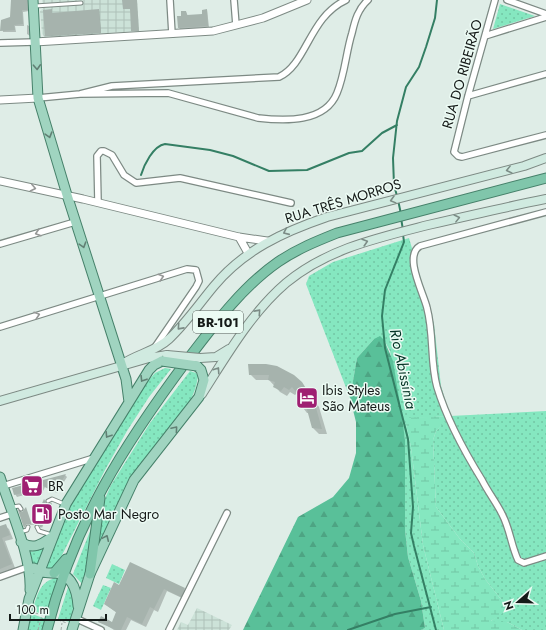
<svg xmlns="http://www.w3.org/2000/svg" width="546" height="630" viewBox="0 0 546 630" font-family="Jost,sans-serif">
  <style>
    .industrial { fill: url(#industrial-grid) }
    .green { fill: url(#green-dots) }
    .forest { fill: url(#forest-firs) }
    .wetland { fill: url(#wetland-marsh) }
    .shadow { fill: #0003 }
    .lines { fill: none; stroke-linecap: round; stroke-linejoin: round }
    .stream { stroke: #347f64; stroke-width: 2 }
    .building { fill: #a6b3ad }
    .service-casing { stroke: #7d8a84; stroke-width: 5 }
    .minor-casing { stroke: #7d8a84; stroke-width: 8 }
    .tertiary-casing { stroke: #7d8a84; stroke-width: 9 }
    .secondary-casing { stroke: #7d8a84; stroke-width: 10 }
    .primary-casing { stroke: #46816a; stroke-width: 11 }
    .trunk-casing { stroke: #46816a; stroke-width: 11 }
    .path { stroke: #9ea9a4; stroke-width: 1; stroke-dasharray: 3 2; stroke-linecap: butt }
    .service { stroke: #fff; stroke-width: 3 }
    .minor { stroke: #fff; stroke-width: 5.5 }
    .tertiary { stroke: #fff; stroke-width: 7 }
    .secondary { stroke: #d0eae0; stroke-width: 8 }
    .primary { stroke: #a0d4c0; stroke-width: 9 }
    .trunk { stroke: #80c6ab; stroke-width: 9 }
    .secondary-bridge-casing { stroke: #7d8a84; stroke-width: 10; stroke-linecap: butt }
    .primary-bridge-casing { stroke: #46816a; stroke-width: 11; stroke-linecap: butt }
    .secondary-bridge { stroke: #d0eae0; stroke-width: 8 }
    .primary-bridge { stroke: #a0d4c0; stroke-width: 9 }
    .oneway { stroke: #618074 }
    .oneway2 { stroke: #7c8c86 }
    .oneway3 { stroke: #969897 }
    .labels { text-anchor: middle; stroke-width: 3; stroke-linejoin: round; paint-order: stroke }
    .shield { fill: #ecfbf4; stroke: #565e5a; stroke-width: 1 }
    .shield-label { font-size: 13px; font-weight: bold; fill: #151a18 }
    .street-label { font-size: 14px; fill: #151a18; stroke: #ecfbf4 }
    .poi-label { font-size: 14px; fill: #151a18; stroke: #ecfbf4; text-anchor: start }
    .water-label { font-size: 15px; font-style: italic; fill: #053526; stroke: #ecfbf4 }
  </style>
  <defs>
    <pattern id="industrial-grid" width="8" height="8" patternUnits="userSpaceOnUse"><rect width="8" height="8" fill="#cce2d8"/><path d="M0 4h8M4 0v8" fill="none" stroke="#aec1b9"/></pattern>
    <pattern id="green-dots" width="8" height="8" patternUnits="userSpaceOnUse"><rect width="8" height="8" fill="#85e7c0"/><path d="M2 2h.1M6 6h.1" fill="none" stroke="#72c6a4" stroke-width="1.8" stroke-linecap="round"/></pattern>
    <pattern id="forest-firs" width="22" height="20" patternUnits="userSpaceOnUse"><rect width="22" height="20" fill="#59c099"/><path d="M5 1l3.5 6h-7zM16 11l3.5 6h-7z" fill="#4da483"/></pattern>
    <pattern id="wetland-marsh" width="20" height="14" patternUnits="userSpaceOnUse"><rect width="20" height="14" fill="#85e7c0"/><path d="M1 5h8M5 5V1M11 12h8M15 12V8" fill="none" stroke="#72c6a4"/></pattern>
  </defs>
  <rect width="100%" height="100%" fill="#dfede7"/>
  <path class="industrial" d="M 42,0 L 137,0 L 139,31 L 45,37 L 42,34 L 40,11 L 43,8 Z
    M 197,608 L 232,625 L 229,630 L 177,630 L 181,622 L 188,625 Z"/>
  <path class="green" d="M 500,4 L 535,16 L 493,29 Z
    M 409,238 L 434,324 L 441,386 L 450,416 L 546,411 L 546,630 L 522,630 L 507,622 L 490,622 L 507,607 L 485,579 L 478,566 L 474,553 L 460,539 L 436,507 L 433,440 L 436,431 L 449,416 L 403,419 L 406,424 L 411,447 L 423,545 L 444,630 L 421,630 L 425,628 L 421,601 L 408,557 L 405,530 L 405,440 L 390,351 L 384,340 L 374,339 L 357,358 L 350,398 L 306,284 L 309,276 L 333,262 Z
    M 165,368 L 171,369 L 149,397 L 127,431 L 105,470 L 58,563 L 52,568 L 44,568 L 68,508 L 146,383 L 155,373 Z
    M 190,371 L 196,373 L 198,376 C 194,413 156,440 136,470 C 119,496 107,527 94,555 L 103,503 L 111,485 L 150,423 Z
    M 98,511 L 84,586 L 73,574 Z
    M 44,549 L 38,568 C 30,565 30,559 29,552 Z
    M 112,564 L 125,570 L 119,584 L 106,578 Z
    M 55,578 L 59,578 L 48,615 L 44,611 L 40,613 L 32,611 C 37,597 39,582 55,578 Z
    M 69,584 C 77,596 73,609 70,622 L 58,619 Z
    M 103,585 L 111,588 L 101,610 L 93,606 Z
    M 32,614 L 46,619 L 43,630 L 27,630 Z"/>
  <path class="forest" d="M 380,336 L 384,340 L 393,361 L 402,416 L 405,440 L 405,530 L 408,557 L 421,601 L 425,628 L 421,630 L 243,630 L 298,517 L 333,497 L 349,478 L 356,453 L 356,422 L 350,398 L 357,358 L 374,339 Z"/>
  <path class="wetland" d="M 450,416 L 436,431 L 433,440 L 436,507 L 460,539 L 474,553 L 478,566 L 485,579 L 507,607 L 504,612 L 491,621 L 507,622 L 522,630 L 444,630 L 423,545 L 411,447 L 406,424 L 402,418 Z"/>
  <path class="shadow" d="M 12,0 L 28,0 L 29,11 L 23,12 L 24,26 L 15,26 L 16,32 L 3,32 L 2,21 L 11,18 Z
    M 99,10 L 101,33 L 46,36 L 52,11 L 52,14 Z
    M 207,10 L 209,27 L 180,29 L 179,28 L 182,16 L 186,12 L 188,16 L 203,15 Z
    M 27,25 L 29,26 L 30,36 L 27,34 Z
    M 249,365 L 301,383 L 319,407 L 327,434 L 319,434 L 313,428 L 309,413 L 307,413 L 300,404 L 305,402 L 298,392 L 295,395 L 290,392 L 287,396 L 280,392 L 269,380 L 256,380 L 250,374 Z
    M 65,475 L 67,477 L 57,493 L 45,487 L 42,493 L 38,494 L 35,492 L 17,497 L 15,494 Z
    M 52,504 L 42,528 L 40,524 L 34,525 L 47,505 Z
    M 5,526 L 9,529 L 13,539 L 5,541 L 15,568 L 0,574 L 0,528 Z
    M 120,586 L 184,589 L 188,592 L 184,599 L 167,591 L 158,612 L 154,610 L 146,627 L 131,620 L 126,630 L 114,630 L 100,621 L 113,623 L 117,613 L 105,604 Z"/>
  <g class="lines">
    <path class="stream" d="M 141,175 C 144,165 153,146 165,144 L 210,150 L 233,156 L 269,171 L 307,170 L 349,153 L 362,151 L 382,133 L 397,125
      M 397,196 L 394,185 L 393,158 L 397,121 L 406,87 L 419,67 L 426,47 L 435,18 L 437,0
      M 398,200 L 401,214
      M 401,218 L 403,230
      M 403,234 L 404,242 L 385,290 L 382,316 L 385,348 L 408,439 L 413,507 L 411,533 L 414,546 L 436,630
      M 348,630 L 395,614 L 431,607"/>
  </g>
  <path class="building" d="M 11,0 L 27,0 L 28,10 L 22,10 L 23,24 L 14,25 L 15,30 L 0,31 L 1,20 L 10,17 Z
    M 122,0 L 137,0 L 139,31 L 131,31 L 130,9 L 123,9 Z
    M 52,9 L 52,13 L 99,9 L 101,33 L 45,36 L 43,10 Z
    M 207,9 L 208,26 L 178,28 L 177,16 L 181,16 L 181,11 L 186,11 L 187,15 L 202,14 L 202,10 Z
    M 248,364 L 266,364 L 277,366 L 294,375 L 302,382 L 314,401 L 322,429 L 312,428 L 306,406 L 301,408 L 299,404 L 304,402 L 292,387 L 289,390 L 284,387 L 281,391 L 273,387 L 275,382 L 268,380 L 269,375 L 249,375 Z
    M 66,474 L 55,492 L 43,486 L 40,491 L 35,492 L 34,490 L 14,495 L 12,488 Z
    M 44,499 L 47,504 L 52,503 L 41,528 L 38,524 L 32,525 Z
    M 26,507 L 32,525 L 27,524 L 24,528 L 18,510 L 22,512 Z
    M 6,524 L 10,535 L 2,538 L 12,564 L 0,569 L 0,526 Z
    M 130,562 L 185,588 L 181,597 L 164,589 L 154,609 L 150,607 L 142,624 L 127,617 L 121,630 L 116,630 L 98,622 L 101,616 L 112,622 L 116,612 L 104,604 L 114,582 L 119,585 Z"/>
  <g class="lines">
    <g class="service-casing">
      <path id="service" d="M 35,6 L 81,3
        M 48,501 L 52,499 L 64,504
        M 13,507 L 19,506 L 21,509
        M 37,527 L 39,531 L 52,535
        M 20,532 L 27,530 L 28,527"/>
    </g>
    <g class="minor-casing">
      <path id="minor" d="M 170,0 L 172,34
        M 234,0 L 236,25
        M 495,0 L 468,96 L 454,152 L 458,156 L 462,157 L 546,135
        M 507,0 L 546,14
        M 485,36 L 546,17
        M 0,43 L 35,42
        M 80,94 L 168,93 L 258,118 C 285,121 325,123 337,93 C 345,74 346,52 352,33 C 355,20 358,9 368,0
        M 468,96 L 546,74
        M 38,98 L 80,94 L 112,86 L 279,77 C 307,64 309,17 346,0
        M 98,202 L 97,156 L 101,151 L 104,151 L 112,155 L 124,175 L 136,183 L 180,178 L 291,203
        M 546,212 L 420,246 C 403,256 424,294 427,308 C 434,334 430,362 437,387 C 447,420 464,451 482,480 C 488,492 496,502 502,514 C 510,529 511,545 518,560 L 524,563 L 546,556
        M 0,244 L 75,222
        M 0,327 L 187,269 L 196,270 L 199,281 L 196,287 L 155,347
        M 3,486 L 94,458
        M 0,518 L 12,514
        M 0,577 L 28,567
        M 75,618 L 101,630
        M 169,630 L 227,513"/>
    </g>
    <g class="tertiary-casing">
      <path id="tertiary" d="M 35,42 L 213,31 L 263,18 L 307,0
        M 0,100 L 38,98
        M 0,181 L 83,199 L 239,237 L 267,241
        M 239,237 L 248,253"/>
    </g>
    <g class="secondary-casing">
      <path id="secondary" d="M 200,358 L 216,357 L 229,349
        M 121,365 C 136,354 155,352 169,339 C 186,323 199,304 214,286 C 244,250 283,232 327,217 L 524,166 L 546,158
        M 202,394 C 227,355 251,313 286,283 C 327,249 377,238 428,225 C 467,216 506,207 546,199
        M 0,401 L 149,358 L 167,355"/>
    </g>
    <g class="primary-casing">
      <path id="primary" d="M 33,0 L 38,98 L 67,195 L 126,379 L 129,402
        M 0,477 C 10,509 32,557 30,590
        M 21,542 C 33,550 41,545 52,537
        M 34,568 C 41,573 47,573 55,573 C 73,574 77,592 78,606
        M 23,630 L 29,599 L 66,504 L 149,370 L 154,365 L 162,361
        M 72,630 L 90,574 L 134,480 L 199,397 L 204,380 L 201,370 L 197,366"/>
    </g>
    <g class="trunk-casing">
      <path id="trunk" d="M 54,573 L 66,559
        M 90,574 L 100,498
        M 47,630 C 74,523 123,446 188,359 C 214,325 242,287 278,262 C 297,249 317,241 337,233 L 546,178"/>
    </g>
    <path class="path" d="M 35,613 L 44,615
      M 58,620 L 67,623
      M 38,630 L 42,615
      M 61,630 L 62,623"/>
    <use href="#service" class="service"/>
    <use href="#minor" class="minor"/>
    <use href="#tertiary" class="tertiary"/>
    <use href="#secondary" class="secondary"/>
    <use href="#primary" class="primary"/>
    <use href="#trunk" class="trunk"/>
    <g class="secondary-bridge-casing">
      <path id="secondary-bridge" d="M 167,355 L 200,358"/>
    </g>
    <g class="primary-bridge-casing">
      <path id="primary-bridge" d="M 162,361 L 197,366"/>
    </g>
    <use href="#secondary-bridge" class="secondary-bridge"/>
    <use href="#primary-bridge" class="primary-bridge"/>
  </g>
  <defs><path id="oneway-chevron" d="M-2-3.5L2.5 0L-2 3.5" fill="none" stroke-width="1.6" stroke-linecap="round" stroke-linejoin="round"/></defs>
  <g class="oneway">
    <use href="#oneway-chevron" transform="translate(37 67) rotate(87)"/>
    <use href="#oneway-chevron" transform="translate(49 135) rotate(74)"/>
    <use href="#oneway-chevron" transform="translate(83 245) rotate(73)"/>
    <use href="#oneway-chevron" transform="translate(143 379) rotate(122)"/>
    <use href="#oneway-chevron" transform="translate(175 429) rotate(-50)"/>
    <use href="#oneway-chevron" transform="translate(108 435) rotate(122)"/>
    <use href="#oneway-chevron" transform="translate(106 538) rotate(-66)"/>
  </g>
  <g class="oneway2">
    <use href="#oneway-chevron" transform="translate(509 170) rotate(166)"/>
    <use href="#oneway-chevron" transform="translate(393 200) rotate(165)"/>
    <use href="#oneway-chevron" transform="translate(457 218) rotate(-14)"/>
    <use href="#oneway-chevron" transform="translate(286 232) rotate(156)"/>
    <use href="#oneway-chevron" transform="translate(365 242) rotate(-17)"/>
    <use href="#oneway-chevron" transform="translate(258 312) rotate(-48)"/>
    <use href="#oneway-chevron" transform="translate(180 327) rotate(132)"/>
    <use href="#oneway-chevron" transform="translate(217 370) rotate(-56)"/>
  </g>
  <g class="oneway3">
    <use href="#oneway-chevron" transform="translate(33 188) rotate(12)"/>
    <use href="#oneway-chevron" transform="translate(38 233) rotate(163)"/>
    <use href="#oneway-chevron" transform="translate(161 277) rotate(-17)"/>
    <use href="#oneway-chevron" transform="translate(37 315) rotate(-18)"/>
  </g>
  <defs>
    <g id="hotel-square" transform="scale(1.15)"><rect x="-9" y="-9" width="18" height="18" rx="4" fill="#9f1f72" stroke="#ecfbf4"/><path d="M-6-4.5h1.5V1H6V5H4.5V3h-9V5H-6ZM-4 0a1.8 1.8 0 1 1 3.6 0ZM.5 0V-2.5h3Q6-2.5 6 0Z" fill="#fff"/></g>
    <g id="supermarket-square" transform="scale(1.15)"><rect x="-9" y="-9" width="18" height="18" rx="4" fill="#9f1f72" stroke="#ecfbf4"/><path d="M-6-5.5h2.5l.6 2H6L4.5 2H-2.5L-4.4-4H-6ZM-1.5 3.2a1.3 1.3 0 1 0 .1 0ZM3 3.2a1.3 1.3 0 1 0 .1 0Z" fill="#fff"/></g>
    <g id="fuel-square" transform="scale(1.15)"><rect x="-9" y="-9" width="18" height="18" rx="4" fill="#9f1f72" stroke="#ecfbf4"/><path d="M-5.5-6h7V0h2V4h1.3V-2.5L3-4.5l.8-.8L6-3V5H2.5V1h-1V6h-7ZM-4.2-4.7v3.2H.2V-4.7Z" fill="#fff"/></g>
  </defs>
  <g fill-rule="evenodd">
    <use href="#hotel-square" x="307" y="398"/>
    <use href="#supermarket-square" x="32" y="486"/>
    <use href="#fuel-square" x="42" y="514"/>
  </g>
  <g class="labels">
    <rect class="shield" x="193" y="311" width="50" height="22" rx="3"/>
    <g class="shield-label">
      <text x="218" y="327">BR-101</text>
    </g>
    <g class="street-label">
      <text transform="translate(462 74) rotate(-74)" y="5">RUA DO RIBEIRÃO</text>
      <text transform="translate(343 201) rotate(-17)" y="5">RUA TRÊS MORROS</text>
    </g>
    <g class="poi-label">
      <text x="322" y="395">Ibis Styles<tspan x="322" dy="16">São Mateus</tspan></text>
      <text x="48" y="491">BR</text>
      <text x="58" y="519">Posto Mar Negro</text>
    </g>
    <g class="water-label">
      <text transform="translate(403 369) rotate(78)" y="5">Rio Abissínia</text>
    </g>
  </g>
  <g transform="translate(518 602) rotate(250)" stroke="#ecfbf4" stroke-width="3" paint-order="stroke">
  <path d="M0-3L7 15L0 10L-7 15Z" fill="#151a18"/>
  <text y="-6" font-size="11" font-weight="bold" text-anchor="middle" fill="#151a18">N</text>
  </g>
  <path d="M10 614v6h96v-6" fill="none" stroke="#151a18" stroke-width="2"/>
  <text x="16" y="614" font-size="12" fill="#151a18" stroke="#ecfbf4" stroke-width="3" paint-order="stroke">100 m</text>
</svg>
